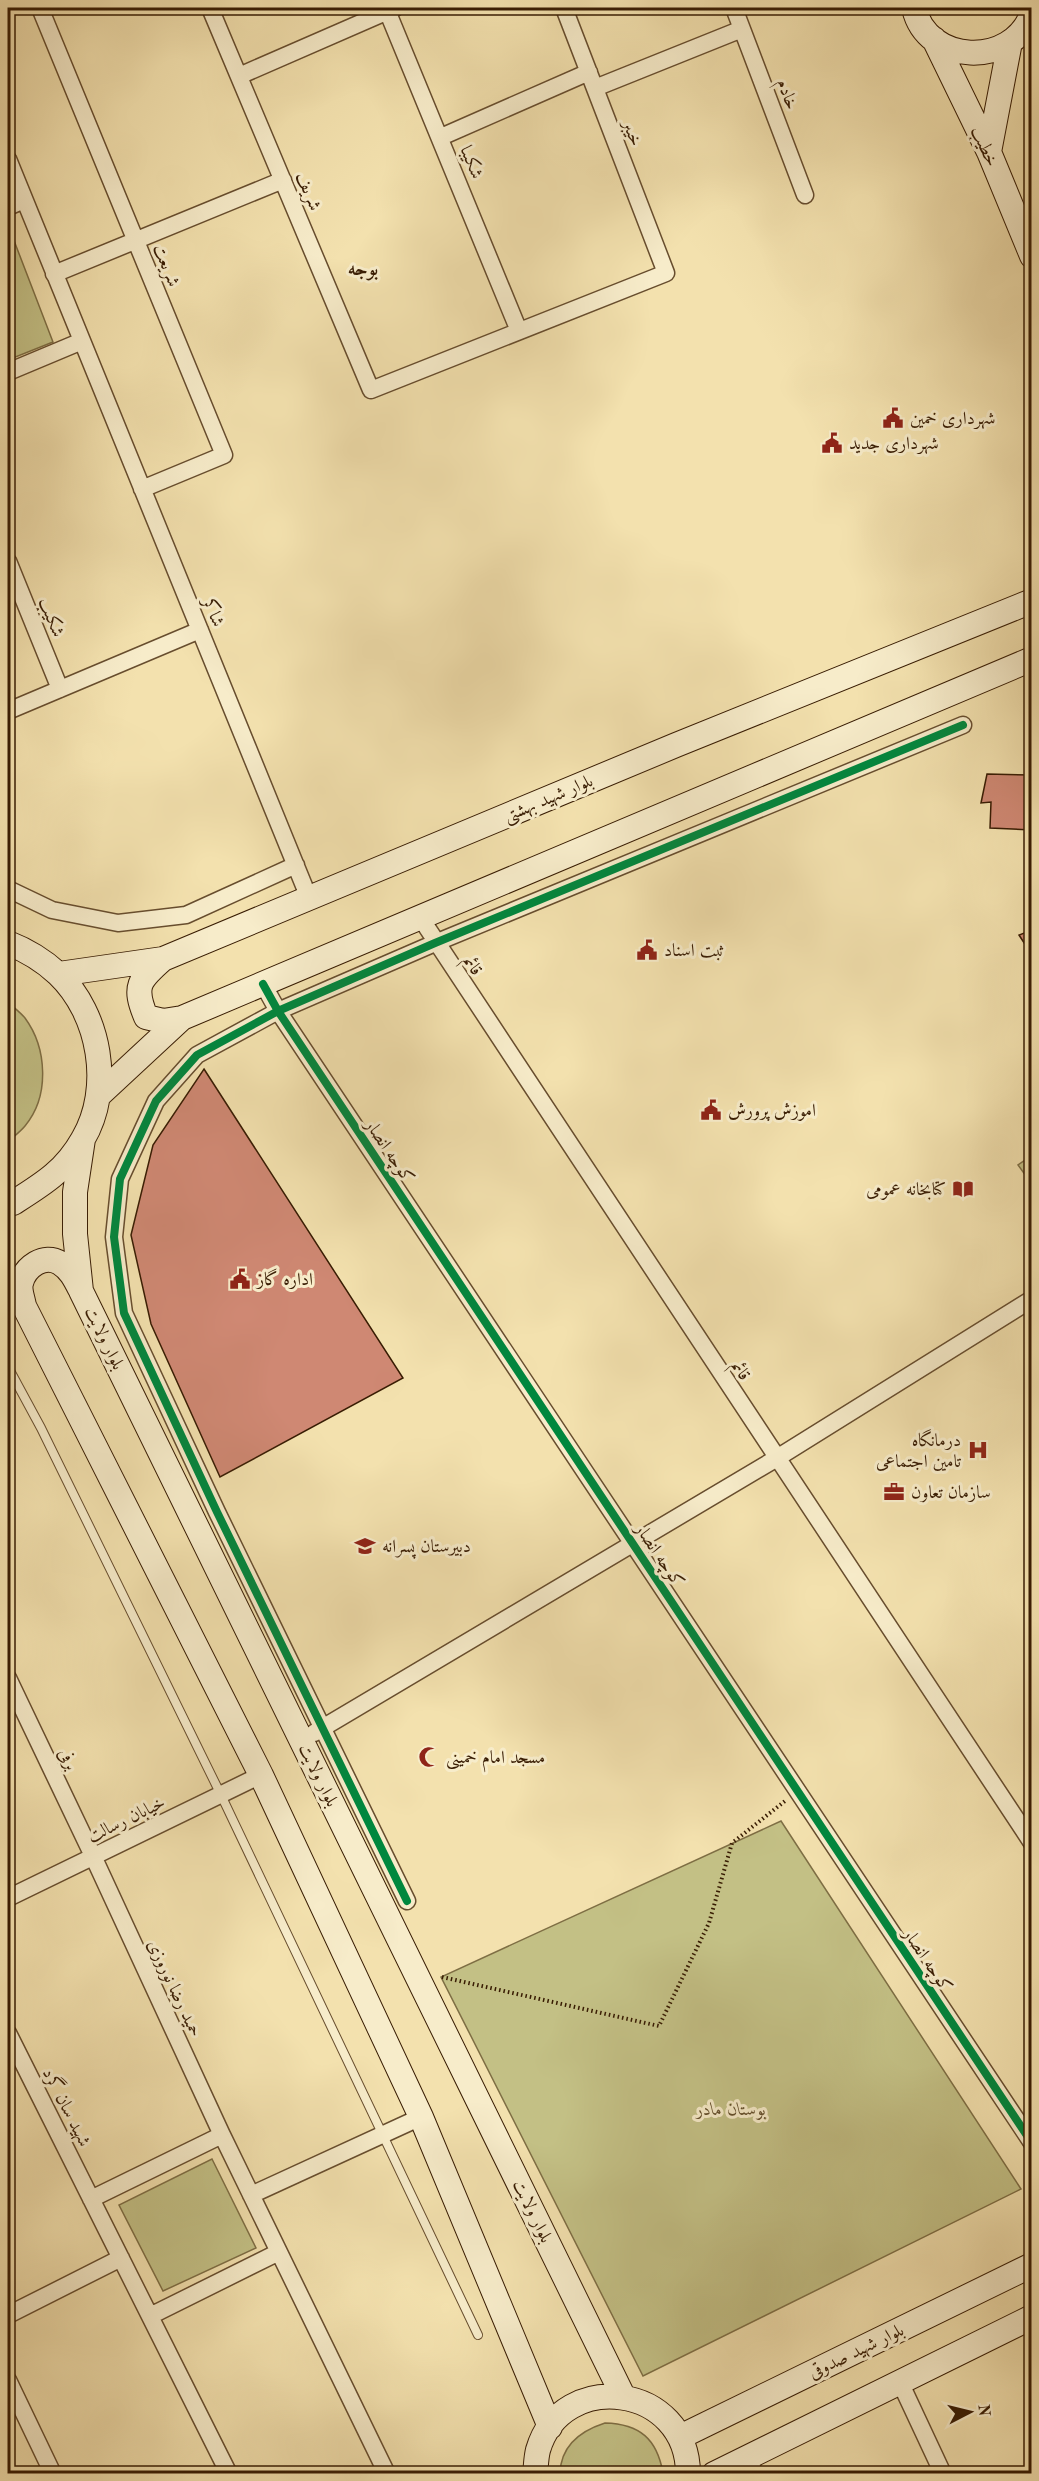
<svg xmlns="http://www.w3.org/2000/svg" width="1039" height="2481" viewBox="0 0 1039 2481" font-family="'Old Standard TT',Amiri,serif">
  <style>
    .green { fill: #c3c085; stroke: #7e6e44; stroke-width: 1.5 }
    .building { fill: #cf8873; stroke: #381c03; stroke-width: 1.5 }
    .lines { fill: none; stroke-linecap: round; stroke-linejoin: round }
    .lane-casing { stroke: #674d2e; stroke-width: 10 }
    .street-casing { stroke: #674d2e; stroke-width: 19 }
    .secondary-casing { stroke: #381c03; stroke-width: 26 }
    .path { stroke: #381c03; stroke-width: 4; stroke-dasharray: 1.5 3; stroke-linecap: butt }
    .lane { stroke: #f7ecca; stroke-width: 8 }
    .street { stroke: #f7ecca; stroke-width: 16 }
    .secondary { stroke: #f7ecca; stroke-width: 24 }
    .cycleway-casing { stroke: #f7ecca; stroke-width: 11 }
    .cycleway { stroke: #00873e; stroke-width: 8 }
    .labels { text-anchor: middle; stroke-width: 6; stroke-linejoin: round; paint-order: stroke }
    .street-label { font-size: 18px; fill: #381c03; stroke: #f7ecca }
    .poi-label { font-size: 18px; fill: #381c03; stroke: #f7ecca; text-anchor: start }
    .park-label { font-size: 18px; font-style: italic; fill: #624d2a; stroke: #f7ecca }
    .neighbourhood-label { font-size: 20px; font-weight: bold; fill: #381c03; stroke: #f7ecca }
  </style>
  <rect width="100%" height="100%" fill="#f3e1ae"/>
  <filter id="stains"><feTurbulence type="fractalNoise" baseFrequency=".00333" numOctaves="4"/><feColorMatrix values="0 0 0 0 .2 0 0 0 0 .09 0 0 0 0 .02 0 0 0 .5 -.17"/></filter>
  <radialGradient id="worn" r=".72"><stop offset=".6" stop-color="#630" stop-opacity="0"/><stop offset="1" stop-color="#630" stop-opacity=".3"/></radialGradient>
  <path class="green" d="M 8,225 L 53,342 L 8,360 Z
    M 8,1002 C 13,1007 20,1012 25,1018 C 47,1048 50,1096 25,1126 C 20,1132 13,1137 8,1142 Z
    M 1031,1156 L 1031,1183 L 1018,1165 Z
    M 781,1821 L 1021,2189 L 643,2376 L 441,1977 Z
    M 212,2159 L 256,2248 L 163,2291 L 119,2205 Z
    M 605,2423 C 640,2424 657,2439 663,2473 L 560,2473 C 561,2446 580,2431 605,2423 Z"/>
  <path class="building" d="M 987,774 L 1032,775 L 1032,830 L 990,828 L 991,802 L 981,803 Z
    M 1032,930 L 1032,955 L 1019,935 Z
    M 204,1069 L 403,1378 L 220,1477 L 151,1324 L 131,1235 L 153,1145 Z"/>
  <g class="lines">
    <g class="lane-casing">
      <path id="lane" d="M 8,1367 L 41,1428 L 221,1795 L 478,2335"/>
    </g>
    <g class="street-casing">
      <path id="street" d="M 40,8 L 224,455 L 142,489
        M 210,8 L 371,390 L 666,273 L 564,8
        M 386,8 L 519,331
        M 734,8 L 805,195
        M 239,76 L 395,8
        M 595,88 L 742,29
        M 441,137 L 589,72
        M 8,159 L 309,898
        M 8,207 L 24,200
        M 54,274 L 283,180
        M 8,372 L 82,341
        M 8,561 L 60,689
        M 8,711 L 200,630
        M 8,889 L 52,910 L 118,923 L 186,915 L 296,865
        M 420,917 L 1032,1843
        M 263,984 L 278,1011 L 1032,2143
        M 8,1678 L 93,1856 L 222,2135
        M 314,1733 L 777,1458 L 1032,1299
        M 8,1898 L 261,1775
        M 407,1901 L 217,1512 L 124,1313 L 114,1237 L 120,1179 L 156,1101 L 197,1055 L 278,1011 L 435,943 L 963,725
        M 8,2033 L 229,2474
        M 251,2195 L 421,2117
        M 91,2199 L 222,2135 L 387,2474
        M 8,2315 L 121,2258
        M 150,2316 L 279,2252
        M 8,2380 L 53,2474
        M 900,2382 L 943,2474
        M 747,2457 L 755,2474"/>
    </g>
    <g class="secondary-casing">
      <path id="secondary" d="M 914,8 C 927,65 1012,68 1032,14
        M 934,39 L 989,152 L 1032,256
        M 989,152 L 1010,42
        M 8,943 C 26,950 43,960 58,974 C 100,1014 113,1088 83,1139 C 65,1171 43,1184 13,1203 L 8,1204
        M 163,959 C 139,980 133,986 146,1017 L 163,1021 L 182,1018
        M 59,974 L 163,959 L 676,745 L 1032,601
        M 98,1096 L 182,1018 L 1032,659
        M 83,1139 L 75,1192 L 75,1234 L 81,1291 L 623,2396
        M 8,1279 L 24,1306 L 261,1775 L 421,2117 L 550,2427
        M 24,1306 C 23,1299 19,1290 21,1283 C 25,1267 44,1253 60,1263 C 70,1269 75,1279 80,1289
        M 680,2437 L 1032,2265
        M 535,2474 C 536,2466 536,2458 538,2450 C 562,2368 688,2384 688,2474
        M 714,2474 L 1032,2317"/>
    </g>
    <path class="path" d="M 442,1977 L 659,2026 L 709,1923 L 732,1843 L 785,1801"/>
    <use href="#lane" class="lane"/>
    <use href="#street" class="street"/>
    <use href="#secondary" class="secondary"/>
    <g class="cycleway-casing">
      <path id="cycleway" d="M 263,984 L 278,1011 L 1032,2143
        M 407,1901 L 217,1512 L 124,1313 L 114,1237 L 120,1179 L 156,1101 L 197,1055 L 278,1011 L 435,943 L 963,725"/>
    </g>
    <use href="#cycleway" class="cycleway"/>
  </g>
  <defs>
    <g id="civic-bare" transform="scale(1.62)"><path d="M-.6-6.5H3V-4.5H.6V-3L4-1V1h2V6H-6V1h2V-1L-.6-3ZM-1.2 2.5V6h2.4V2.5Z" fill="#8f2418" stroke="#f7ecca" stroke-width="2.5" paint-order="stroke"/></g>
    <g id="library-bare" transform="scale(1.62)"><path d="M-6-4Q-3-5.5-.7-3.5V5Q-3 3-6 4ZM6-4Q3-5.5 .7-3.5V5Q3 3 6 4Z" fill="#8f2418" stroke="#f7ecca" stroke-width="2.5" paint-order="stroke"/></g>
    <g id="hospital-bare" transform="scale(1.62)"><path d="M-5-5h3v3.5h4V-5h3V5h-3V1.5h-4V5h-3Z" fill="#8f2418" stroke="#f7ecca" stroke-width="2.5" paint-order="stroke"/></g>
    <g id="office-bare" transform="scale(1.62)"><path d="M-6-3h4V-5.5h4V-3h4V5H-6ZM-1-4.5V-3h2v-1.5ZM-6 0V1H6V0Z" fill="#8f2418" stroke="#f7ecca" stroke-width="2.5" paint-order="stroke"/></g>
    <g id="school-bare" transform="scale(1.62)"><path d="M0-5L7-2L0 1L-7-2ZM-4 1L0 2.5L4 1V4Q0 6-4 4Z" fill="#8f2418" stroke="#f7ecca" stroke-width="2.5" paint-order="stroke"/></g>
    <g id="mosque-bare" transform="scale(1.62)"><path d="M3.5-4.9A6 6 0 1 0 3.5 4.9A5 5 0 1 1 3.5-4.9Z" fill="#8f2418" stroke="#f7ecca" stroke-width="2.5" paint-order="stroke"/></g>
  </defs>
  <g fill-rule="evenodd">
    <use href="#civic-bare" x="893" y="418"/>
    <use href="#civic-bare" x="832" y="443"/>
    <use href="#civic-bare" x="647" y="950"/>
    <use href="#civic-bare" x="711" y="1110"/>
    <use href="#library-bare" x="963" y="1189"/>
    <use href="#civic-bare" x="240" y="1279"/>
    <use href="#hospital-bare" x="978" y="1450"/>
    <use href="#office-bare" x="894" y="1492"/>
    <use href="#school-bare" x="365" y="1546"/>
    <use href="#mosque-bare" x="429" y="1757"/>
  </g>
  <g class="labels">
    <g class="street-label">
      <text transform="translate(788 94) rotate(69)" y="6">خادم</text>
      <text transform="translate(633 133) rotate(69)" y="6">خیبر</text>
      <text transform="translate(985 146) rotate(65)" y="6">خطیب</text>
      <text transform="translate(472 162) rotate(68)" y="6">شکیبا</text>
      <text transform="translate(309 191) rotate(67)" y="6">شریف</text>
      <text transform="translate(167 265) rotate(68)" y="6">شریعت</text>
      <text transform="translate(214 612) rotate(68)" y="6">شاکر</text>
      <text transform="translate(52 617) rotate(68)" y="6">شکیب</text>
      <text transform="translate(548 798) rotate(-23)" y="6">بلوار شهید بهشتی</text>
      <text transform="translate(473 965) rotate(56)" y="6">قائم</text>
      <text transform="translate(390 1151) rotate(56)" y="6">کوچه انصار</text>
      <text transform="translate(105 1338) rotate(64)" y="6">بلوار ولایت</text>
      <text transform="translate(741 1370) rotate(56)" y="6">قائم</text>
      <text transform="translate(660 1555) rotate(56)" y="6">کوچه انصار</text>
      <text transform="translate(68 1759) rotate(64)" y="6">برفی</text>
      <text transform="translate(319 1775) rotate(64)" y="6">بلوار ولایت</text>
      <text transform="translate(126 1819) rotate(-26)" y="6">خیابان رسالت</text>
      <text transform="translate(928 1960) rotate(56)" y="6">کوچه انصار</text>
      <text transform="translate(175 1988) rotate(65)" y="6">حمید رضا نوروزی</text>
      <text transform="translate(67 2107) rotate(63)" y="6">شهید سان گرد</text>
      <text transform="translate(533 2211) rotate(64)" y="6">بلوار ولایت</text>
      <text transform="translate(856 2351) rotate(-26)" y="6">بلوار شهید صدوقی</text>
    </g>
    <g class="poi-label">
      <text x="910" y="424">شهرداری خمین</text>
      <text x="849" y="449">شهرداری جدید</text>
      <text x="664" y="956">ثبت اسناد</text>
      <text x="728" y="1116">اموزش پرورش</text>
      <text x="946" y="1195" text-anchor="end">کتابخانه عمومی</text>
      <text x="257" y="1285">اداره گاز</text>
      <text x="961" y="1446" text-anchor="end">درمانگاه<tspan x="961" dy="21">تامین اجتماعی</tspan></text>
      <text x="911" y="1498">سازمان تعاون</text>
      <text x="382" y="1552">دبیرستان پسرانه</text>
      <text x="446" y="1763">مسجد امام خمینی</text>
    </g>
    <g class="park-label">
      <text x="731" y="2115">بوستان مادر</text>
    </g>
    <g class="neighbourhood-label">
      <text x="363" y="275">بوجه</text>
    </g>
  </g>
  <rect width="1039" height="2481" fill="none" stroke="#f3e1ae" stroke-width="30"/>
  <rect x="9" y="9" width="1021" height="2463" fill="none" stroke="#381c03" stroke-width="3"/>
  <rect x="15" y="15" width="1009" height="2451" fill="none" stroke="#381c03" stroke-width="1.5"/>
  <g transform="translate(970 2412) rotate(83)" stroke="#f7ecca" stroke-width="4.5" paint-order="stroke">
  <path d="M0-4.5L10 22L0 15L-10 22Z" fill="#381c03"/>
  <text y="-9" font-size="16" font-weight="bold" text-anchor="middle" fill="#381c03">N</text>
  </g>
  <rect width="100%" height="100%" filter="url(#stains)"/>
  <rect width="100%" height="100%" fill="url(#worn)"/>
</svg>
